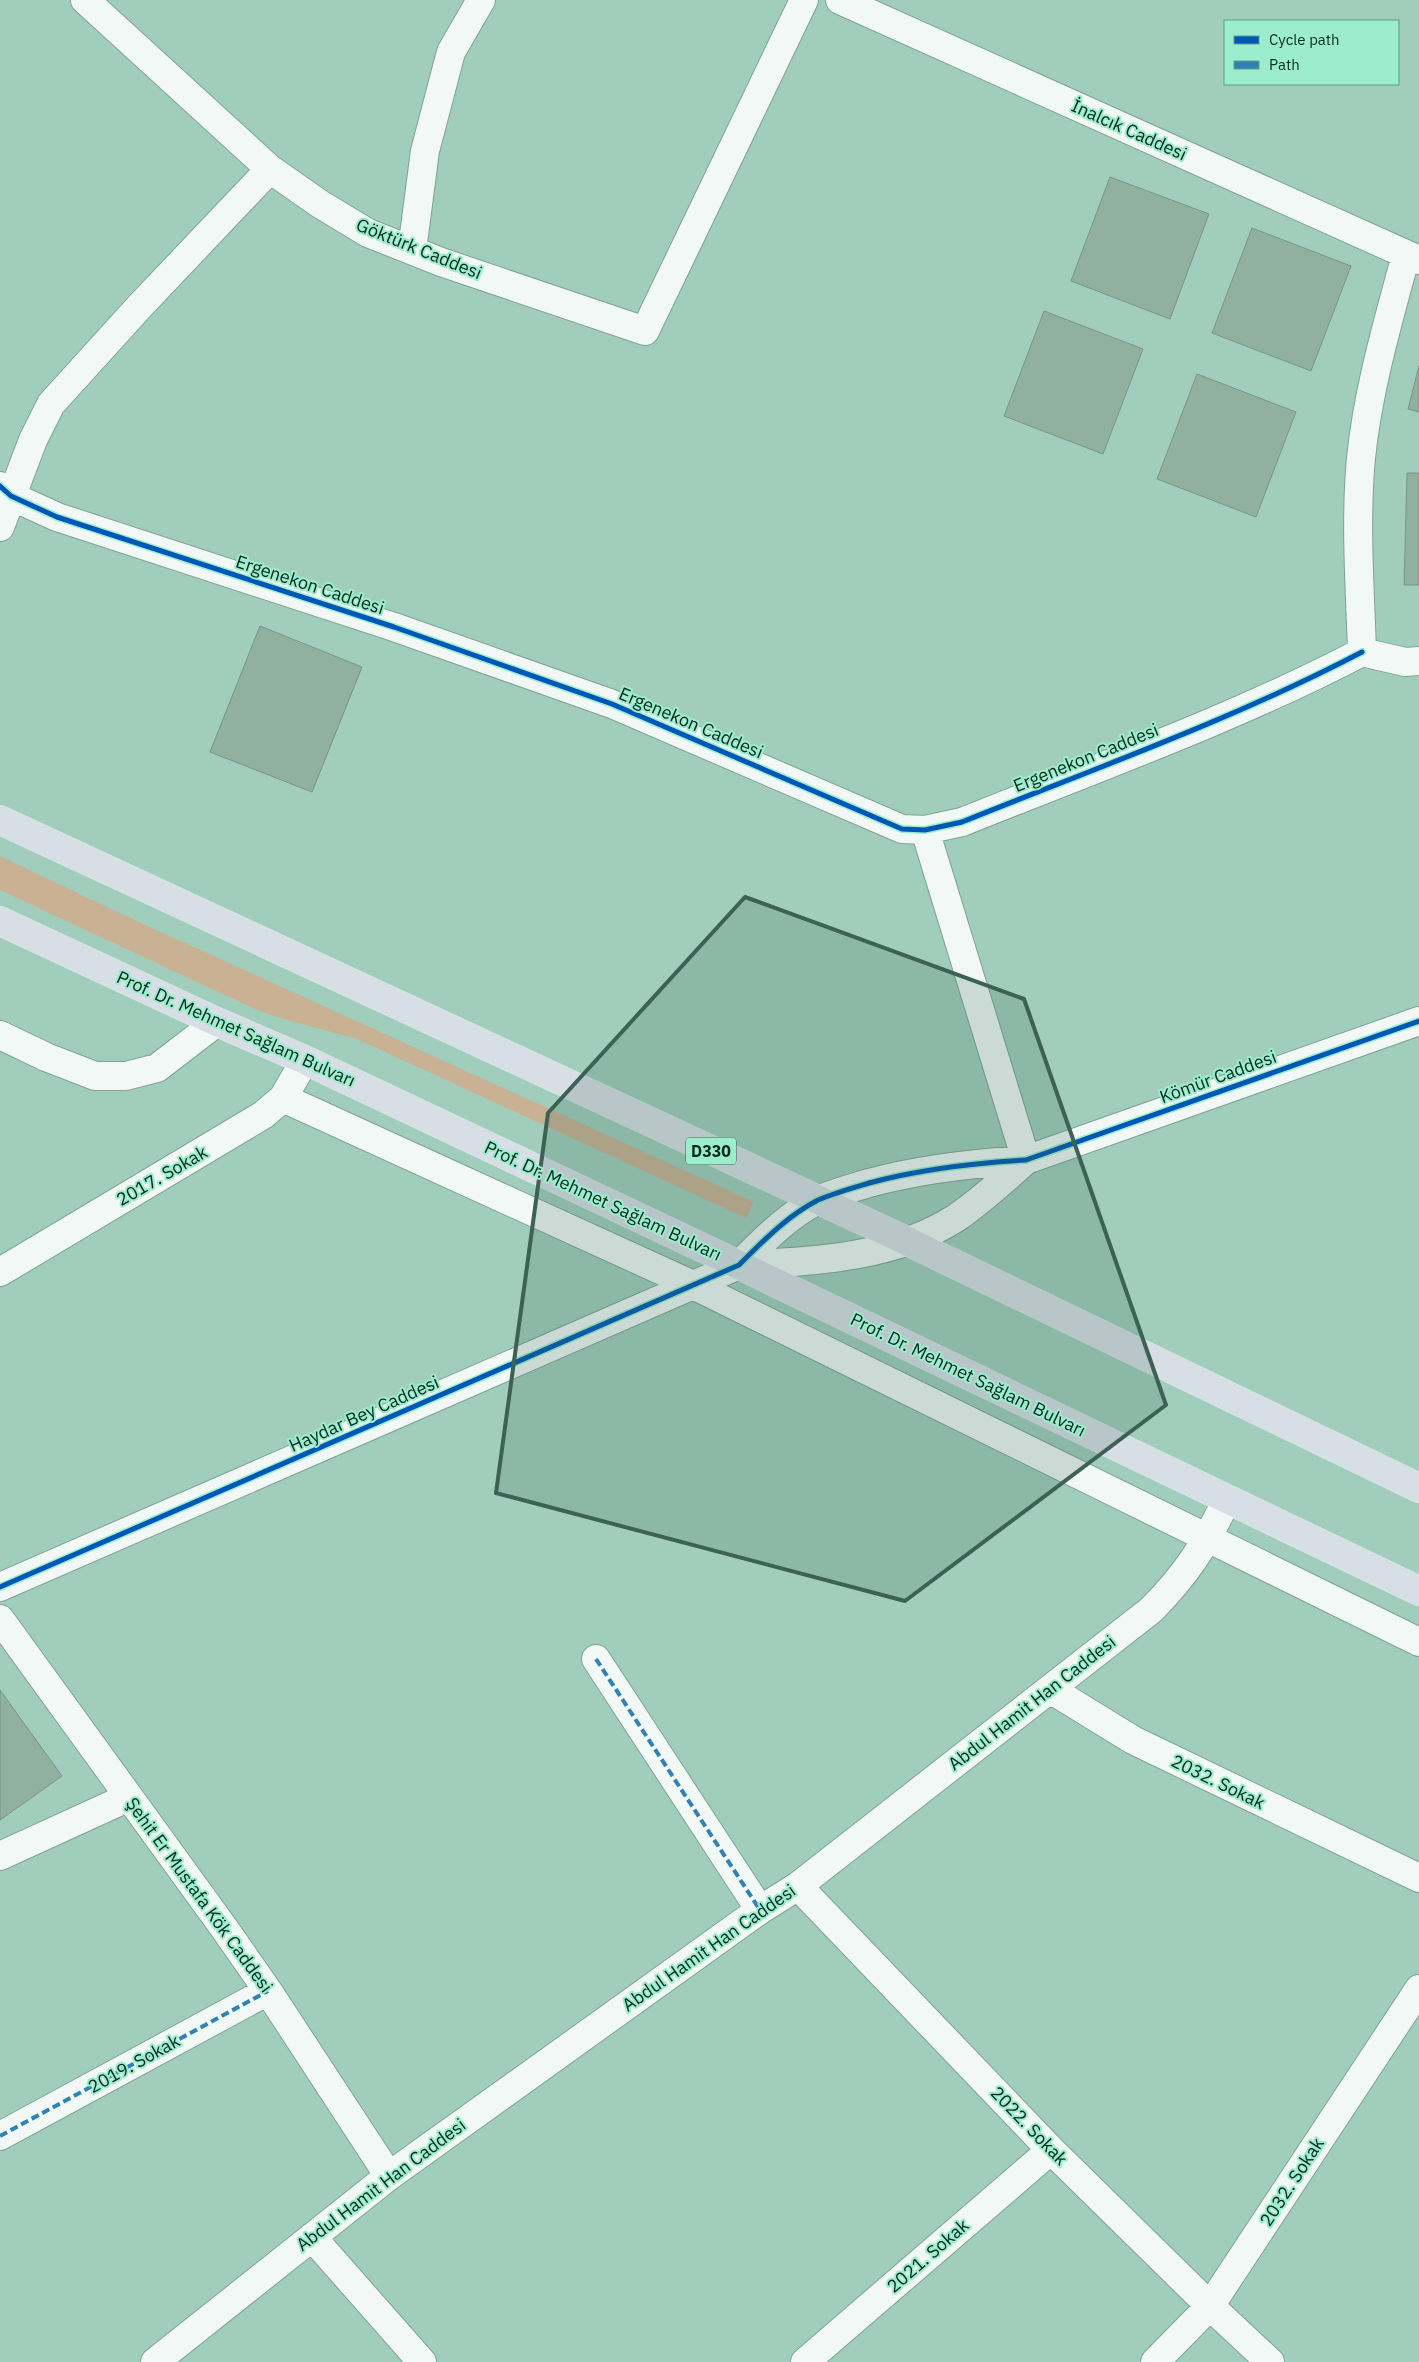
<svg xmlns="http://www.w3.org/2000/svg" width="1419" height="2362" viewBox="0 0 1419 2362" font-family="'IBM Plex Sans',sans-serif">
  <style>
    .green { fill: #c9b294 }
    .building { fill: #91b09f; stroke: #789786 }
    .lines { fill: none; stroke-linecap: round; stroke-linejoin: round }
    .minor-casing { stroke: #80a497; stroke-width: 30 }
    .highway-casing { stroke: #d4e8e1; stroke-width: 30 }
    .minor { stroke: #f1f8f5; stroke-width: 28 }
    .highway { stroke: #d8dee6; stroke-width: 28 }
    .quiet { stroke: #2e83b4; stroke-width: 4; stroke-dasharray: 8 4; stroke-linecap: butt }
    .cycleway-casing { stroke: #9bedcd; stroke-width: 8 }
    .cycleway { stroke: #0057b8; stroke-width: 5 }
    .marked { fill: #3c6255; fill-opacity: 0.2; stroke: #3c6255; stroke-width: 4; stroke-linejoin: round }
    .labels { text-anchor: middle; stroke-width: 4; stroke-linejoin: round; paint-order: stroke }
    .shield { fill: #9bedcd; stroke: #336452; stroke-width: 1 }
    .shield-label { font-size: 16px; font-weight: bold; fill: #06291e }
    .street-label { font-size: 18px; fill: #06291e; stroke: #9bedcd }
  </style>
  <rect width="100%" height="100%" fill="#a0cdbc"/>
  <path class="green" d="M 0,856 L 139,922 L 754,1202 L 746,1218 L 357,1039 C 323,1029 288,1022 255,1009 L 0,890 Z"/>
  <path class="building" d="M 1110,177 L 1209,214 L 1170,319 L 1071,281 Z
    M 1252,228 L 1351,266 L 1311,371 L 1212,333 Z
    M 1044,311 L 1143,349 L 1103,454 L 1004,416 Z
    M 1419,366 L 1419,412 L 1408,409 Z
    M 1197,374 L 1296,412 L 1256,517 L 1157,479 Z
    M 1407,473 L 1419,473 L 1419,585 L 1404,585 Z
    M 260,626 L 362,667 L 312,792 L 210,752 Z
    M 0,1690 L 62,1776 L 0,1820 Z"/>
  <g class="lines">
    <g class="minor-casing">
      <path id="minor" d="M 85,0 L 270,169 L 320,204 L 368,233 L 441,262 L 645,331 L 804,0
        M 840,0 L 1419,260
        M 412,250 L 425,151 L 451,52 L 481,0
        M 0,486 L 11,496 L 57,517 L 394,627 L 612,704 L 902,829 L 925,830 L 962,822 C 1096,768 1234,719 1362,652
        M 0,527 L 33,440 L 51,404 L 139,307 L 270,169
        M 1362,652 C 1360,588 1355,522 1361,458 C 1368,389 1388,322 1406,255
        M 1362,652 L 1405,662 L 1419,661
        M 925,830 L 1026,1160
        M 0,1035 L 46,1057 L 95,1076 L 126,1076 L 157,1068 L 217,1022
        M 283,1098 L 693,1285 L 1419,1642
        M 739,1265 C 812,1261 892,1259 956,1218 C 981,1201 1004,1180 1026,1160
        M 0,1272 L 263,1115 L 283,1098 L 305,1060
        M 0,1587 L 739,1265 C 763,1241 787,1216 818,1200 C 834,1193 852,1188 869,1183 C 921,1169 973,1163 1026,1160 L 1419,1021
        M 0,1619 L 224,1928 L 268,1991 L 389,2176
        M 596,1659 L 760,1910
        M 1050,1689 L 1133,1740 L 1419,1878
        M 0,1856 L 129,1797
        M 798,1886 L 1051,2150 L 1210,2306 L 1155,2362
        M 0,2136 L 268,1991
        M 312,2237 L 422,2362
        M 155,2362 L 389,2176 L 760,1910 L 798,1886 L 1151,1610 C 1186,1575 1206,1544 1227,1499
        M 805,2362 L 1051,2150
        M 1270,2362 L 1210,2306 L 1419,1989"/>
    </g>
    <g class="highway-casing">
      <path id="highway" d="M 0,820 L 907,1241 L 1419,1488
        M 0,921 L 217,1022 L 305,1060 L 739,1265 L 1419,1591"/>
    </g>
    <use href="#minor" class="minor"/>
    <use href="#highway" class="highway"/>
    <path class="quiet" d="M 596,1659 L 760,1910
      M 0,2136 L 268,1991"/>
    <g class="cycleway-casing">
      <path id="cycleway" d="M 0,486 L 11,496 L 57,517 L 394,627 L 612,704 L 902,829 L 925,830 L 962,822 C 1096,768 1234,719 1362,652
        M 0,1587 L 739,1265 C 763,1241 787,1216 818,1200 C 834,1193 852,1188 869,1183 C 921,1169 973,1163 1026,1160 L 1419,1021"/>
    </g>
    <use href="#cycleway" class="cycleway"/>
  </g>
  <path class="marked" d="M 745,897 L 1024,999 L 1166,1405 L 905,1601 L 496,1493 L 548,1113 Z"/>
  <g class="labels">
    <rect class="shield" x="686" y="1137.5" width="50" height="27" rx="4"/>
    <g class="shield-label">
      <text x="711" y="1157">D330</text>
    </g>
    <g class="street-label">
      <text transform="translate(1129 130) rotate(24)" y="6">İnalcık Caddesi</text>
      <text transform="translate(419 249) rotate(22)" y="6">Göktürk Caddesi</text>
      <text transform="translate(310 585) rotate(18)" y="6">Ergenekon Caddesi</text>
      <text transform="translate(691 723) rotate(23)" y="6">Ergenekon Caddesi</text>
      <text transform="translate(1086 758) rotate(-22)" y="6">Ergenekon Caddesi</text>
      <text transform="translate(236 1029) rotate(24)" y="6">Prof. Dr. Mehmet Sağlam Bulvarı</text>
      <text transform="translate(1218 1077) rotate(-20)" y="6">Kömür Caddesi</text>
      <text transform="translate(162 1176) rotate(-30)" y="6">2017. Sokak</text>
      <text transform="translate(603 1201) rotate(25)" y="6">Prof. Dr. Mehmet Sağlam Bulvarı</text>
      <text transform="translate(968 1375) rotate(26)" y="6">Prof. Dr. Mehmet Sağlam Bulvarı</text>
      <text transform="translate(364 1414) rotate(-24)" y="6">Haydar Bey Caddesi</text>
      <text transform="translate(1032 1703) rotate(-38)" y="6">Abdul Hamit Han Caddesi</text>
      <text transform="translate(1218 1782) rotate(26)" y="6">2032. Sokak</text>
      <text transform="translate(199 1895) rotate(54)" y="6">Şehit Er Mustafa Kök Caddesi</text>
      <text transform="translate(709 1948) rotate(-35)" y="6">Abdul Hamit Han Caddesi</text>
      <text transform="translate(134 2064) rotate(-29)" y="6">2019. Sokak</text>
      <text transform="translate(1029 2126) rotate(46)" y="6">2022. Sokak</text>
      <text transform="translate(1292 2182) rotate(-57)" y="6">2032. Sokak</text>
      <text transform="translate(381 2185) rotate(-37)" y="6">Abdul Hamit Han Caddesi</text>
      <text transform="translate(928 2256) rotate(-41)" y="6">2021. Sokak</text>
    </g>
  </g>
  <rect x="1224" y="20" width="175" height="65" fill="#9bedcd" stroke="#5f9f87"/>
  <rect x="1234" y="36" width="25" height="8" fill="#0057b8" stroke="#5f9f87"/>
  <text x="1269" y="45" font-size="15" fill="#06291e">Cycle path</text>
  <rect x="1234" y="61" width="25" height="8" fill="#2e83b4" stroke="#5f9f87"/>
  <text x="1269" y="70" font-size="15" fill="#06291e">Path</text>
</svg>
